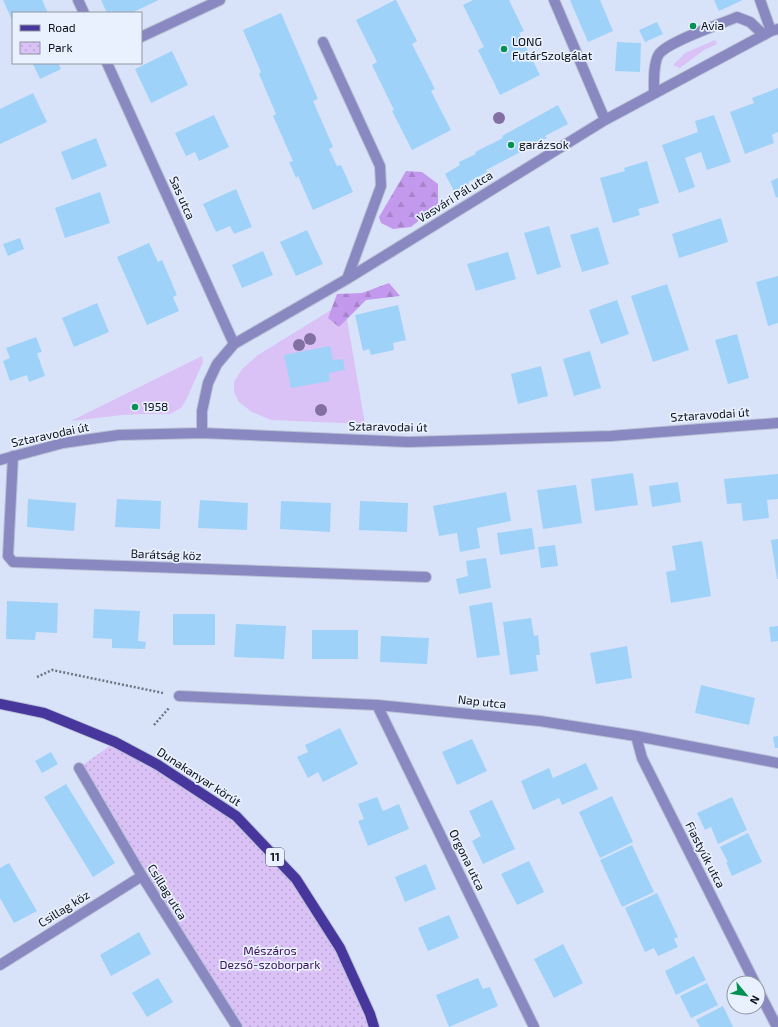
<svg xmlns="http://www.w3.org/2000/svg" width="778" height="1027" viewBox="0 0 778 1027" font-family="'Exo 2',sans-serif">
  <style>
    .grass { fill: #dac1f6 }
    .forest { fill: url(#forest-firs) }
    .park { fill: url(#park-dots) }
    .building { fill: #9fd2f9 }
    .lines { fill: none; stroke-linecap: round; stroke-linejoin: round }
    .minor-casing { stroke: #b8c1d5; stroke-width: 12 }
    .major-casing { stroke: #b8c1d5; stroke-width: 12 }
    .path { stroke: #6d7583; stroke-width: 2.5; stroke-dasharray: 2 2; stroke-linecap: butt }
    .minor { stroke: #8988c1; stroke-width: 10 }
    .major { stroke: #47369c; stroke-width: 10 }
    .tree { fill: #8370a3 }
    .poi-dot { fill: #009252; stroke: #e9f0fe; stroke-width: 1.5 }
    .labels { text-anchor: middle; stroke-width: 3.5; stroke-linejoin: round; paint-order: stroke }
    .shield { fill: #e9f0fe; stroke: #4f545d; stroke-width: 1 }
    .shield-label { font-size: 11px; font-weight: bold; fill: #0d1118 }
    .poi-label { font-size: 12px; fill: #0d1118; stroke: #e9f0fe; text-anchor: start }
    .street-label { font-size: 12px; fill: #0d1118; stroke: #e9f0fe }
    .park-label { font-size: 12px; fill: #3d115c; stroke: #e9f0fe }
  </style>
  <defs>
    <pattern id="forest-firs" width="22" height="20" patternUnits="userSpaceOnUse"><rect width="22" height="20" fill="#c399ee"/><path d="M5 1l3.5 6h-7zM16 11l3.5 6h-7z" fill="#a683cb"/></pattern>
    <pattern id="park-dots" width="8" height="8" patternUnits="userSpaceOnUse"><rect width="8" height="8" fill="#dac1f6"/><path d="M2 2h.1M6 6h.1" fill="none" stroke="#baa5d2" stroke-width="1.8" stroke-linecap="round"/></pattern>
  </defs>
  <rect width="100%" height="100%" fill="#d8e3f9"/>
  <path class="grass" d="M 715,40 L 717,44 L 704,50 L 680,68 L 673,65 L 685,53 Z
    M 344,302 L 365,424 L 271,420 L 252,412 L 239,402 L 234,392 L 234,382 L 242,369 L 258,355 Z
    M 202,356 L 203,362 L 187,398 L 181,408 L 170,414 L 142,414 L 122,415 L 71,421 Z"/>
  <path class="forest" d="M 406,171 L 422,172 L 438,184 L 438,205 L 411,227 L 393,229 L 381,223 L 379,217 Z
    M 389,283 L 400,296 L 366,300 L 339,327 L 328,318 L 337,294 L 362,293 Z"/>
  <path class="park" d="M 115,742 L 236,816 L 296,879 L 340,948 L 374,1027 L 237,1027 L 79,768 Z"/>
  <path class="building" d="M 3,0 L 42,0 L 48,13 L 13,13 L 13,22 Z
    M 101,0 L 159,0 L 131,13 L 113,13 L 112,11 L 107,13 Z
    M 395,0 L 396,0 L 417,41 L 412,44 L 435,89 L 431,91 L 451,130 L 412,150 L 392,111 L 394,110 L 372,65 L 377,62 L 356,20 Z
    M 473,0 L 509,0 L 524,31 L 519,33 L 540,75 L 500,95 L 478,50 L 484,47 L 463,5 Z
    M 570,0 L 600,0 L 613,31 L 588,42 Z
    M 714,0 L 743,0 L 719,11 Z
    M 281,13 L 318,99 L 313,101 L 333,147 L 329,149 L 337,166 L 341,165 L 353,192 L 313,210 L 298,176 L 296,178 L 289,162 L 293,161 L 273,116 L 276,114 L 259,74 L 261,72 L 243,30 Z
    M 657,22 L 663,34 L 645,42 L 639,30 Z
    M 617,42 L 641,43 L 640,72 L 615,71 Z
    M 172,51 L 188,85 L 151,103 L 135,69 Z
    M 34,63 L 58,63 L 61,69 L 40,79 L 33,64 Z
    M 778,88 L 778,132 L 772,135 L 774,143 L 745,154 L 730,112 L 754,103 L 752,98 Z
    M 33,93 L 47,122 L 0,144 L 0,109 Z
    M 558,105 L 568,124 L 545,136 L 547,138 L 486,170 L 487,172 L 468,182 L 469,184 L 454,191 L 445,174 L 460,165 L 459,162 L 476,154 L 475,152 L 503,138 L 502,136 Z
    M 214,115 L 229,147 L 199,161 L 195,152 L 186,156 L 175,133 Z
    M 714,115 L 731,162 L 707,170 L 701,152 L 685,158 L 695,187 L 679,193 L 662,145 L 698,132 L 695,121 Z
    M 96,138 L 107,166 L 72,180 L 61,152 Z
    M 647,161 L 659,203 L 638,209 L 640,215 L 613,223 L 600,178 L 625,171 L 624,168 Z
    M 778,178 L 778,197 L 776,198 L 771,181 Z
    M 236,189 L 252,227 L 234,234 L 230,226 L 216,232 L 203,204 Z
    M 100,192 L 110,223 L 65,238 L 55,208 Z
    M 721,218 L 728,242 L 679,258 L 672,234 Z
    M 549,226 L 561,267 L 537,275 L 524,233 Z
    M 598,227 L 609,264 L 582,272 L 570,235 Z
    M 307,230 L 323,264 L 296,276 L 280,242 Z
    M 20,238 L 24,249 L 8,256 L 3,244 Z
    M 149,243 L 158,262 L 162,260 L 177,295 L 173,297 L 179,311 L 147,325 L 117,257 Z
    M 263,251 L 273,275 L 242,288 L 232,265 Z
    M 508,252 L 516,279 L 476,291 L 467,264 Z
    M 778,276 L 778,323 L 768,326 L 756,282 Z
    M 667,284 L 689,350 L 653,362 L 631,296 Z
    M 617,300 L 629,334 L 601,344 L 589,310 Z
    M 97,303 L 109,332 L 74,347 L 62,318 Z
    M 398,305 L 406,340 L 393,343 L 394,350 L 371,355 L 369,349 L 363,351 L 355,315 Z
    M 737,334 L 749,378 L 728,384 L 715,340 Z
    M 36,337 L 42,352 L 37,353 L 45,376 L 29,382 L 27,375 L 10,381 L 3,361 L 10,358 L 6,348 Z
    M 330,346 L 333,360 L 343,359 L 345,370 L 329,373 L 330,381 L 291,388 L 284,355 Z
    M 590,351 L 601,388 L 574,396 L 563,359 Z
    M 541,366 L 548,396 L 518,404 L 511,374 Z
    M 633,473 L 638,505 L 595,511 L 591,479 Z
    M 778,474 L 778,499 L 767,500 L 769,518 L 743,521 L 741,503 L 727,504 L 724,479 Z
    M 678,482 L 681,502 L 652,507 L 649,486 Z
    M 576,485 L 582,523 L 543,529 L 537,490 Z
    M 506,492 L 511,521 L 477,528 L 480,548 L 460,552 L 457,533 L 439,536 L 433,506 Z
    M 28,499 L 76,503 L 74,531 L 27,527 Z
    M 117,499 L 161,501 L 160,529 L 115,527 Z
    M 200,500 L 248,503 L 247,530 L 198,528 Z
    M 281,501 L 331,503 L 330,532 L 280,529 Z
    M 360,501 L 408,503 L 407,532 L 359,530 Z
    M 532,528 L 535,549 L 500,555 L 497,533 Z
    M 778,539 L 778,579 L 777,579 L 771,540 Z
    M 702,541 L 711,596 L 671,603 L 666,572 L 676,570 L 672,546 Z
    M 555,545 L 558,566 L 541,568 L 538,547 Z
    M 486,558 L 491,588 L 459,594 L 456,579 L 468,576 L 466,561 Z
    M 7,601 L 58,603 L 57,633 L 36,632 L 35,640 L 6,639 Z
    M 492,602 L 500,655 L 477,658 L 469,606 Z
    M 94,609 L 140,611 L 138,641 L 146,642 L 145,649 L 112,648 L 112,639 L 93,638 Z
    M 173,614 L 215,614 L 215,645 L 173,645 Z
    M 531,618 L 534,636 L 538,635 L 540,655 L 536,655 L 538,671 L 510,675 L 503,622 Z
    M 236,624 L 286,626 L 284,659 L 234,657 Z
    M 778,626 L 778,641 L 771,642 L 769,627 Z
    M 312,630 L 358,630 L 358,659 L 312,659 Z
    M 381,636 L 429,638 L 427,664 L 380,662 Z
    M 627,646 L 632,678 L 596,684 L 590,653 Z
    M 701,685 L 755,698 L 749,725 L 695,713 Z
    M 340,728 L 358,764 L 323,782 L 318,772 L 308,778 L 297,757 L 308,752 L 305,745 Z
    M 778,736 L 778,748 L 775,748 L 773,737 Z
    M 472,739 L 487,771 L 457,785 L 442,752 Z
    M 51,752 L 58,764 L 42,773 L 35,761 Z
    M 586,763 L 598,789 L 562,805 L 559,798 L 533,810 L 521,781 L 549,768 L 553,778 Z
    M 66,784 L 115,863 L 93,877 L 44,797 Z
    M 612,796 L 633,842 L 600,858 L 579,812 Z
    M 377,797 L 383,811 L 399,804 L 409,829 L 368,846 L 358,821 L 364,819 L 358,804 Z
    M 732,797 L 747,830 L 718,844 L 711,827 L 705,830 L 697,813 Z
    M 492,800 L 515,849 L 483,864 L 472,841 L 481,836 L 469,811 Z
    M 748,833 L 762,862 L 732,876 L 726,862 L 728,862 L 720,847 Z
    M 632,845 L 654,892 L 622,907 L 600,860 Z
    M 529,861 L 544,892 L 517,905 L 501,874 Z
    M 9,863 L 37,911 L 14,923 L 0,898 L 0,868 Z
    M 426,864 L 436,889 L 405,902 L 395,877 Z
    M 657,893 L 678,937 L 674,939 L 678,947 L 658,956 L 654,948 L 645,952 L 625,908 Z
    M 449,915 L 459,938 L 428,951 L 418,928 Z
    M 139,932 L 151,954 L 111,976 L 100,955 Z
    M 563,944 L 583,983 L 554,998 L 534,959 Z
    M 694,956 L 706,980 L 676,995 L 665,971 Z
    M 158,978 L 173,1002 L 147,1017 L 132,993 Z
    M 478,978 L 483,989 L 490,987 L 498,1006 L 449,1027 L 436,995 Z
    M 707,983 L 718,1005 L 691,1018 L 680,996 Z
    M 723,1006 L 733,1027 L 700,1027 L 696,1020 Z"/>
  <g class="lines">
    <g class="minor-casing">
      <path id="minor" d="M 78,0 L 84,13
        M 554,0 L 605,120
        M 760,0 L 771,31
        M 141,37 L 220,0
        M 323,42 L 380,166 L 381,186 L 347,279
        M 107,63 L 234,344
        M 654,93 C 654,83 653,63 659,54 C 669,41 721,24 737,17 L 750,22 L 764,35
        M 202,433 L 202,411 L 208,383 L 217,364 L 234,344 L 347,279 L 605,120 L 771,31 L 778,29
        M 13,456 L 8,556 L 13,562 L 426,577
        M 0,460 L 63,443 L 119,435 L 202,433 L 408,442 L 611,436 L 778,423
        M 179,696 L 377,705 L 540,721 L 636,736 L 778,763
        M 377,705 L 534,1027
        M 636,736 L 642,758 L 755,983
        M 79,768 L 142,876 L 237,1027
        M 0,965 L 142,876
        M 758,990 L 777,1027"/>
    </g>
    <g class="major-casing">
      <path id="major" d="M 0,704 L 44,713 L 115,742 L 158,765 L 236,816 L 296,879 L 340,948 L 370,1014 L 374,1027"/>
    </g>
    <path class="path" d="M 37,677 L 52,670 L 163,693
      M 154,725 L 169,708"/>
    <use href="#minor" class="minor"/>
    <use href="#major" class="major"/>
  </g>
  <g class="tree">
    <circle cx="499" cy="118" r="6"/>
    <circle cx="310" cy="339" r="6"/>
    <circle cx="299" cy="345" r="6"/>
    <circle cx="321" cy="410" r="6"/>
  </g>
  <g class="poi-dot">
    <circle cx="693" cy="26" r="4"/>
    <circle cx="504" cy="49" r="4"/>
    <circle cx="511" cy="145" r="4"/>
    <circle cx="135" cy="407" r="4"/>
  </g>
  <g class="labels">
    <rect class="shield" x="266" y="848" width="18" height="18" rx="3"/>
    <g class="shield-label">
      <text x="275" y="861">11</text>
    </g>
    <g class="poi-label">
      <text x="701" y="30">Avia</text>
      <text x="512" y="46">LONG<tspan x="512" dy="14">FutárSzolgálat</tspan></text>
      <text x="519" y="149">garázsok</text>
      <text x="143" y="411">1958</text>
    </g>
    <g class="street-label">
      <text transform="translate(455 197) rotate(-32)" y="4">Vasvári Pál utca</text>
      <text transform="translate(182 198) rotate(66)" y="4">Sas utca</text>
      <text transform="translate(710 415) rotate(-4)" y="4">Sztaravodai út</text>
      <text transform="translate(388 427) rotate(1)" y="4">Sztaravodai út</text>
      <text transform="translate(50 435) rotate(-12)" y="4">Sztaravodai út</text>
      <text transform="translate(166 555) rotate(2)" y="4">Barátság köz</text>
      <text transform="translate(482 702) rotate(6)" y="4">Nap utca</text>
      <text transform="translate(199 777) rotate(33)" y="4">Dunakanyar körút</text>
      <text transform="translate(705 855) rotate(63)" y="4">Fiastyúk utca</text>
      <text transform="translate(467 860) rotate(64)" y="4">Orgona utca</text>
      <text transform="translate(167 892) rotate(58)" y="4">Csillag utca</text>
      <text transform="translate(64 909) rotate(-32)" y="4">Csillag köz</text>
    </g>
    <g class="park-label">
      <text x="270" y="955">Mészáros<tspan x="270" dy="14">Dezső-szoborpark</tspan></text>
    </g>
  </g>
  <rect x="12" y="12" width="130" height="52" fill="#e9f0fe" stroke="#9197a2"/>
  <rect x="20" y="25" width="20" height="6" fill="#47369c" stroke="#9197a2"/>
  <text x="48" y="32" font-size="12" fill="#0d1118">Road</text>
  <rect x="20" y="42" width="20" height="12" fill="url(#park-dots)" stroke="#9197a2"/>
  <text x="48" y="52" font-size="12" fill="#0d1118">Park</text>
  <g transform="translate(746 995) rotate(119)"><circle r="19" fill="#e9f0fe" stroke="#9197a2"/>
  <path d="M0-3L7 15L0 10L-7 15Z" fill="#009252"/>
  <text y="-6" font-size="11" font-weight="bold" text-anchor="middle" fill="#0d1118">N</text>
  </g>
</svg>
